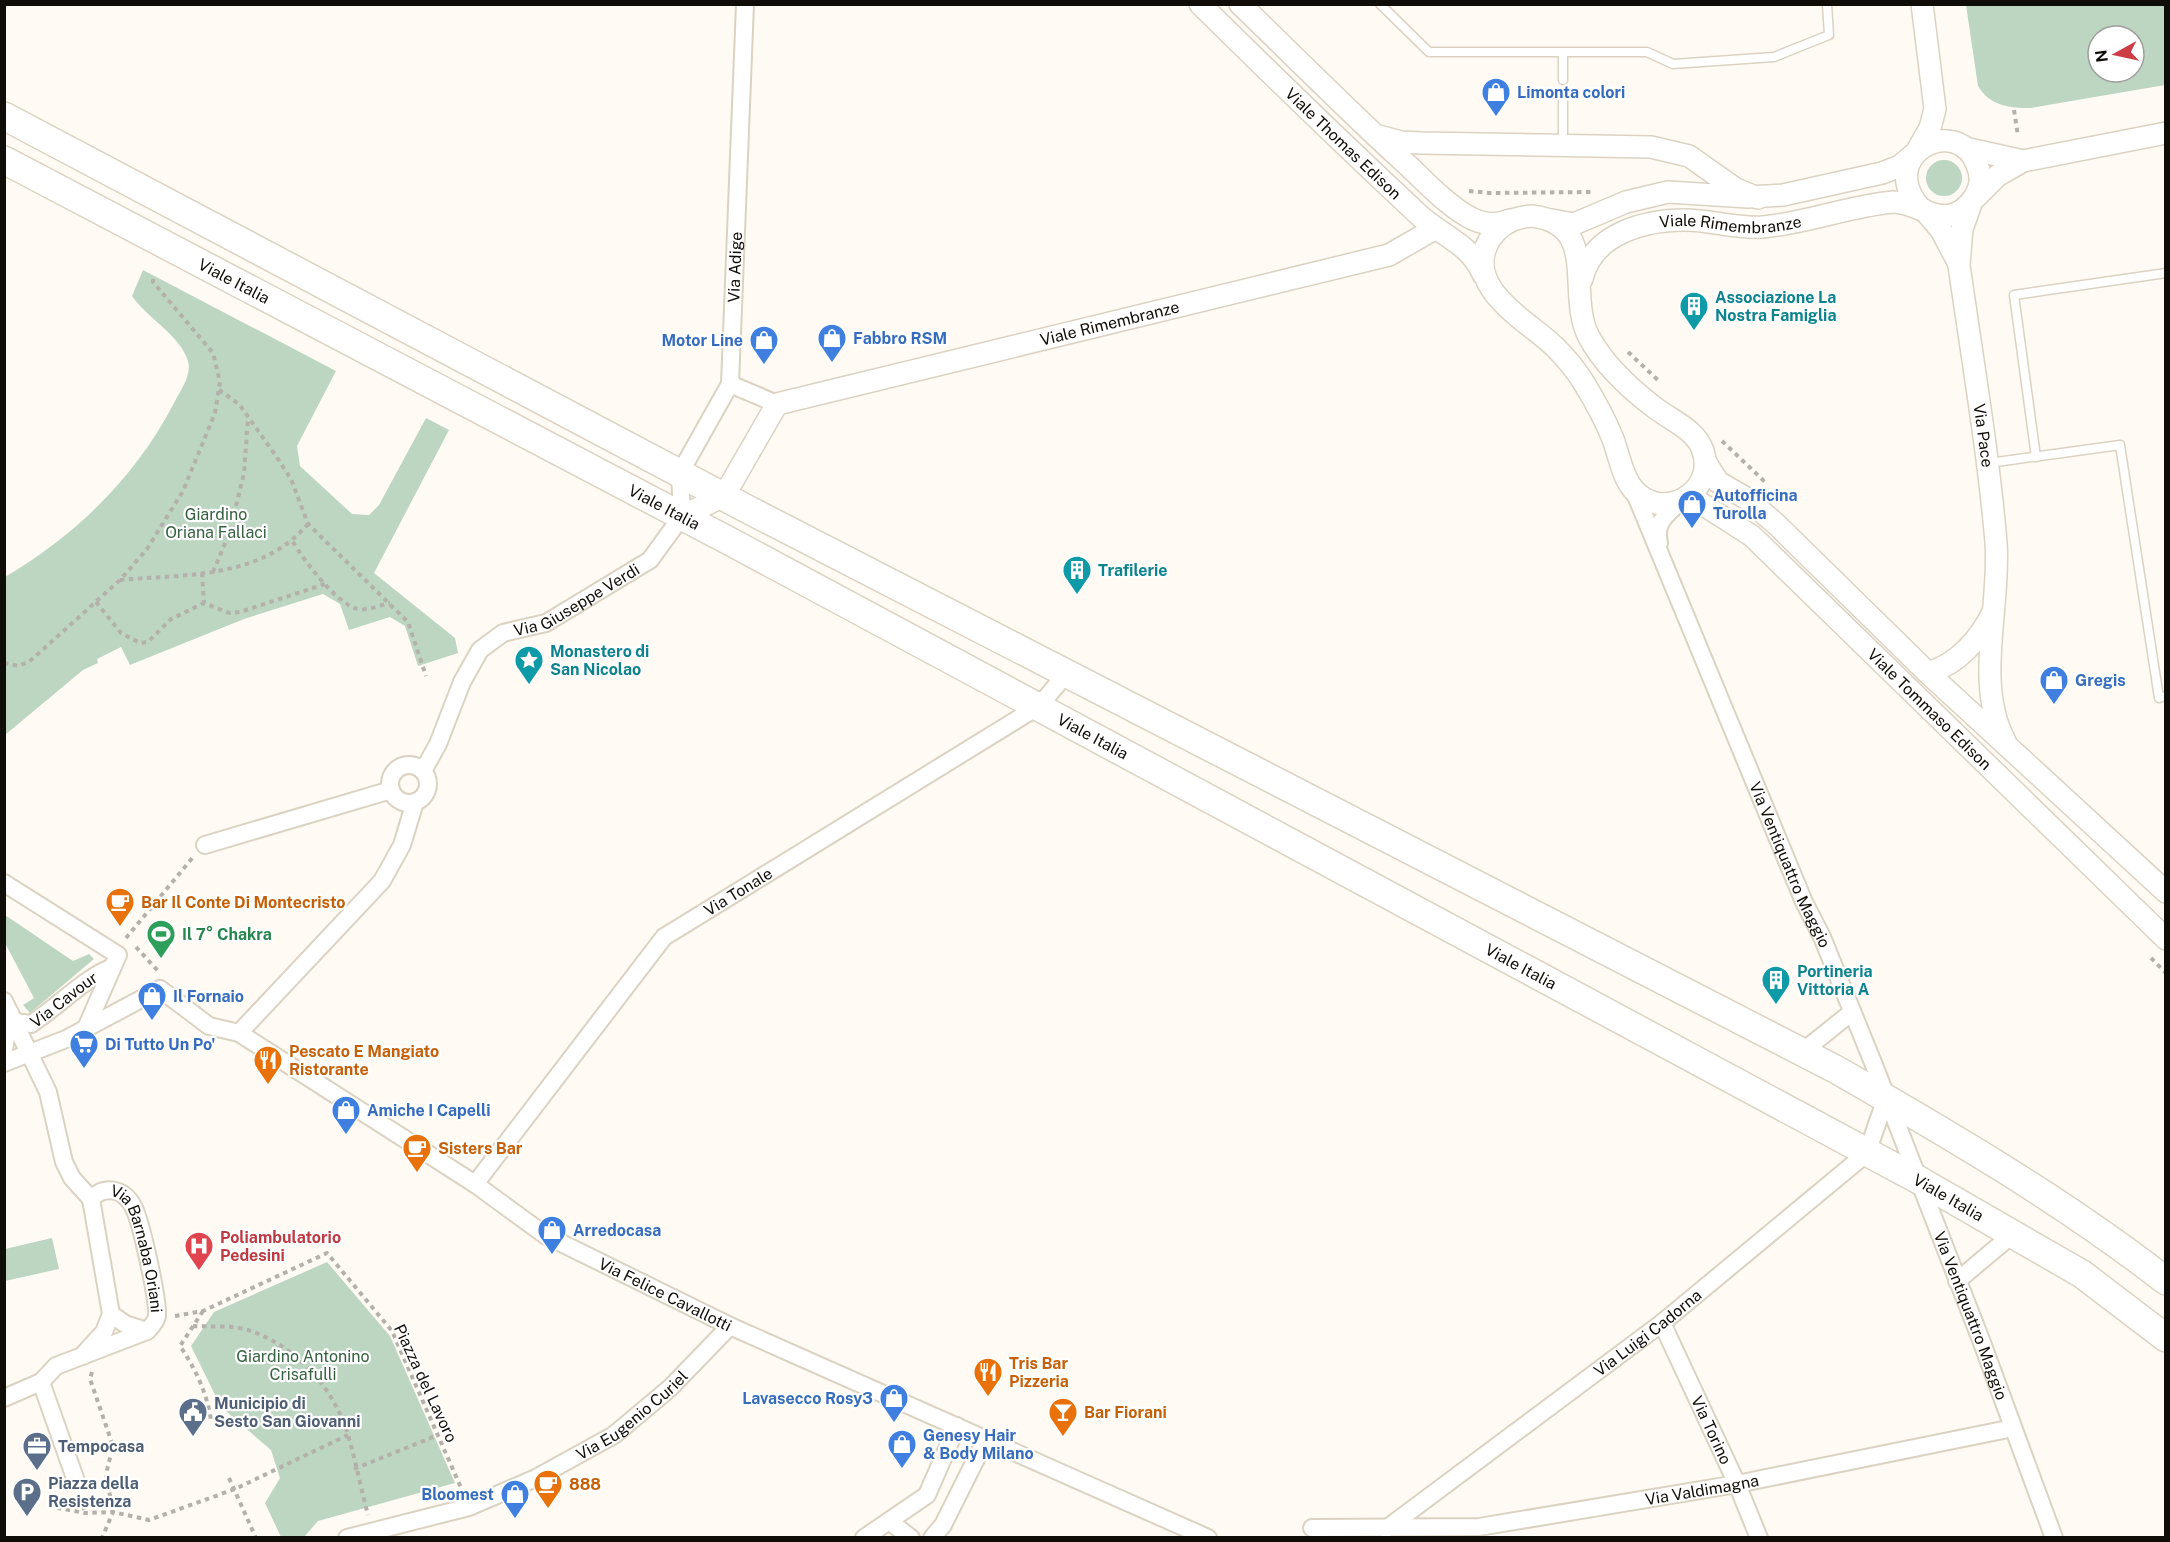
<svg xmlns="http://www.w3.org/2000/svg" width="2170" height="1542" viewBox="0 0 2170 1542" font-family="'Public Sans',sans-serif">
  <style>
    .green { fill: #bcd6c1; fill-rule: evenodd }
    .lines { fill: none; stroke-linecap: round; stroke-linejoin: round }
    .service-casing { stroke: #dbd2c2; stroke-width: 11 }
    .minor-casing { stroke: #dbd2c2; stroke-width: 20 }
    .tertiary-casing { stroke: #dbd2c2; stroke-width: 24 }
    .primary-casing { stroke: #dbd2c2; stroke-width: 30 }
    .path { stroke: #b4b0aa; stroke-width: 4; stroke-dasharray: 4.5 4.5; stroke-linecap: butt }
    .service { stroke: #fff; stroke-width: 8 }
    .minor { stroke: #fff; stroke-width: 16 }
    .tertiary { stroke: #fff; stroke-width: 21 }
    .primary { stroke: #fff; stroke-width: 27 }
    .labels { text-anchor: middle; stroke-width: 4.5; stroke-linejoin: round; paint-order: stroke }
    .shop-label { font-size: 16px; font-weight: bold; fill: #366cbe; stroke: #fff; text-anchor: start }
    .street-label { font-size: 16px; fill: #100d08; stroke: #fff }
    .culture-label { font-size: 16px; font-weight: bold; fill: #0d838f; stroke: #fff; text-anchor: start }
    .park-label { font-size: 16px; fill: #356141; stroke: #fff }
    .food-label { font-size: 16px; font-weight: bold; fill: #c56008; stroke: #fff; text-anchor: start }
    .leisure-label { font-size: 16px; font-weight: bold; fill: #27864d; stroke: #fff; text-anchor: start }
    .health-label { font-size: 16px; font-weight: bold; fill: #be3a42; stroke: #fff; text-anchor: start }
    .service-label { font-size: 16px; font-weight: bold; fill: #4e5e75; stroke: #fff; text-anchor: start }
  </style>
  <rect width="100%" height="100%" fill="#fffbf4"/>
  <path class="green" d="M 1966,5 L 2165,5 L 2165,85 L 2031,108 C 2009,108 1990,106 1978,86 ZM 2098,36 L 2134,36 L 2134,72 L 2098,72 Z
    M1926 178a18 18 0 1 1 36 0a18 18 0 1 1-36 0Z
    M 143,270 L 336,371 L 297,446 L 300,466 L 352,514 L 369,515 L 379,505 L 426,418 L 449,430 L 374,573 L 455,638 L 458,653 L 418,666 L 405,626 L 390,617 L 349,630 L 340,604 L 323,594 L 244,619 L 130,665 L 121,647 L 97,659 L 98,663 L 83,670 L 5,735 L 5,577 C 76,535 135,478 174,403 C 180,391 192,375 188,361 C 180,335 147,318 132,296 Z
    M 5,915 L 73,961 L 89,954 L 94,959 L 30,1013 L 23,1005 L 34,998 L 5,943 Z
    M 52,1238 L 59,1269 L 5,1281 L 5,1249 Z
    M 327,1262 L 390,1336 L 455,1483 L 318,1521 L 304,1537 L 281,1537 L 265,1503 L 280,1478 L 271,1450 L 221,1407 L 191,1346 L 214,1312 Z"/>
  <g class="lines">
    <g class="service-casing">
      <path id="service" d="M 1380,4 L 1429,52 L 1647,52 L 1673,64 L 1774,57 L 1829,35 L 1827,4
        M 1563,53 L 1563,80
        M 1563,101 L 1563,145
        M 2036,457 L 2014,295 L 2166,273
        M 1989,463 L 2120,445 L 2159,698 L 2166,696"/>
    </g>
    <g class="minor-casing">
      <g id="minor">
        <path d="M 730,384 L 777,404"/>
        <path id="s1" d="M 1634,491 L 1804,902 L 1822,937 L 1874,1065 L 1981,1340 L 2054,1538"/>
        <path d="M 1659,543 C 1654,523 1666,515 1680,502"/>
        <circle cx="409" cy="784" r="19"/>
        <path id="s2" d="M 423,771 L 438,744 L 462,682 L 480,650 L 503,633 L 546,623 L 650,560 L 682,516 L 680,473 L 730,384 L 745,4"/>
        <path d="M 205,845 L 391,790"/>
        <path d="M 4,883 L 118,955 L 86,1028"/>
        <path d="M 4,1001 L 48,1092 L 64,1162 L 72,1178 L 91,1199"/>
        <path id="s3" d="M 15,1022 L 31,1024 C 56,1008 86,977 111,968"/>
        <path d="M 239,1033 L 382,881 L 402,845 L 415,802"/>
        <path d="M 4,1050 L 10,1013"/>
        <path d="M 1802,1052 L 1852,1012"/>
        <path id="s4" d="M 4,1063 L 66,1039 L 160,989 L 209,1026 L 239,1033 L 475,1184 L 545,1235 L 730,1326 L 1208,1538"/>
        <path id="s5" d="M 475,1184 L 664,937 L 1039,706 L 1067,673"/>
        <path d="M 1957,1281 L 2013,1234"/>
        <path id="s6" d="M 1662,1323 L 1737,1484 L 1759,1538"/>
        <path id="s7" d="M 82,1356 L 104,1332 L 111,1314 L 91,1199 C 104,1185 123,1188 133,1206 C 141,1221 158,1298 157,1316 C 156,1322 151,1327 147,1331 L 125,1324 L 111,1314"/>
        <path d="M 41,1382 L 76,1481"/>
        <path d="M 4,1398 L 41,1382 L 56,1366 L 147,1331"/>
        <path d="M 889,1521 L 911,1538"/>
        <path id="s8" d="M 1312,1528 L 1479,1527 L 1737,1484 L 2013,1428"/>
        <path id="s9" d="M 1386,1529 L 1662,1323 L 1867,1153 L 1886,1098"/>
        <path id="s10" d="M 347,1538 L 469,1507 L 536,1478 L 614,1435 L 670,1388 L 730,1326"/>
        <path d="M 864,1538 L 927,1495 L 957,1426"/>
        <path d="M 932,1538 L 943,1525 L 986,1439"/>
      </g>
    </g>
    <g class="tertiary-casing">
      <g id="tertiary">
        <path id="s11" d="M 1200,4 C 1272,75 1344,145 1418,214 C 1441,236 1470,243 1483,274"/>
        <path d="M 1240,4 C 1294,56 1346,109 1401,159 C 1422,178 1443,202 1467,216 C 1480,224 1496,226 1510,220"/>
        <path d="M 1375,135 L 1401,142 L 1422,143 L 1651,147 L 1689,156 L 1736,189 L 1758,198"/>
        <path d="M 1965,148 L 2023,161"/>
        <path d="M 1917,151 L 1930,128 L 1935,109 L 1922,4"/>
        <path d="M 1975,198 L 1997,176 L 2023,161 L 2166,133"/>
        <path id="s12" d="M 1972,201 L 1962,229 L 1959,265 C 1972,357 1988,450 1996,542 C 2001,605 1974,684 2005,741"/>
        <path d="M 1924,210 L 1941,230 L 1958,262"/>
        <path d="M 1532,216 C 1601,224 1566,294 1589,337 C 1604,365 1629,388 1654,407 C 1670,420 1696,429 1703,451 C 1717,493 1661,523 1633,489 C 1622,476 1619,455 1613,439 C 1605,419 1595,401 1584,383 C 1576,370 1566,358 1555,347 C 1527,320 1461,287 1490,239 C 1500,224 1514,217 1532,216 Z"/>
        <path d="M 1552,220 L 1574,224 L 1626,202 L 1668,192 L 1748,197 L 1783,195 L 1882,173 L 1900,166 L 1914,154"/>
        <path id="s13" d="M 1582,279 C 1592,234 1644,220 1685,220 C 1711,220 1736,229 1763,227 C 1807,223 1849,206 1893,202 C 1914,202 1931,219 1951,215 C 1964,212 1975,200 1979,187 C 1981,180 1980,172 1977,165 C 1958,112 1873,155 1921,209"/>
        <path d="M 1705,461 L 1718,482 L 1746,498 L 1776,524 L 1928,673 L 2166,892"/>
        <path id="s14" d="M 1680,502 L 1699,502 L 1752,536 L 2166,939"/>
        <path id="s15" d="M 682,516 L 724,496 L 777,404 L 1389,255 L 1436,228"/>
        <path d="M 1928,673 C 1958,664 1980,639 1993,612"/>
      </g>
    </g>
    <g class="primary-casing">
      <g id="primary">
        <path d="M 4,116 L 749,510 L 1837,1070 C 1950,1135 2063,1201 2166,1281"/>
        <path id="s16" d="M 4,160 L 733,543 L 1917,1179 L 2082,1274 L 2166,1338"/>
      </g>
    </g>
    <path class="path" d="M 2014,110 L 2018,136
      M 1469,191 L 1490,193 L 1591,192
      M 1628,352 L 1660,382
      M 219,390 L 239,404 L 276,456 L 291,479 L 308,524 L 408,622 L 426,676
      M 1722,441 L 1763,480 L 1760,483
      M 236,506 L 244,473 L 248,418
      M 293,542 C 304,560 336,604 358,609 C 368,611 380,605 390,603
      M 213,572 L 229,534
      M 202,573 L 204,603 L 229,613 L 240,612 L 325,584
      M 120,580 C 187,574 261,579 308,524
      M 96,602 L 121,633 L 140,643 L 148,642 L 171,619 L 204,603
      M 4,663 L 18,666 L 29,662 L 120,580 L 147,549 L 183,491 L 215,413 L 220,382 L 213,353 L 153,282 L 153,275
      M 126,938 L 194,856
      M 136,947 L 159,972
      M 2151,958 L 2166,973
      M 203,1311 L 180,1346 C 195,1368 207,1393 211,1420
      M 175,1316 L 203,1311 L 327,1253 L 392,1331 L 462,1490
      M 193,1326 C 211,1327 232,1325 248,1330 C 295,1345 334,1388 348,1435 C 356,1462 361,1489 368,1515
      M 92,1372 L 90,1379 L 113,1446 L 106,1474 L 113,1512 L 102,1538
      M 354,1469 L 438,1435
      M 229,1478 L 256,1538
      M 80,1497 L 85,1513
      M 48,1506 L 85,1513 L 113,1512 L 149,1520 L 235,1489 L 348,1435"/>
    <use href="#service" class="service"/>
    <use href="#minor" class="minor"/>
    <use href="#tertiary" class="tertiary"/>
    <use href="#primary" class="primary"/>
  </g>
  <defs>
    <g id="shop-pin" transform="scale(1.5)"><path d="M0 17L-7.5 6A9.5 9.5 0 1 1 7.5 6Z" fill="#3f7fe0" stroke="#fff"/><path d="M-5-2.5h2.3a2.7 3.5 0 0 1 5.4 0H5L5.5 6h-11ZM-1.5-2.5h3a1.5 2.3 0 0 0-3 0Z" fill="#fff"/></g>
    <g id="building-pin" transform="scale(1.5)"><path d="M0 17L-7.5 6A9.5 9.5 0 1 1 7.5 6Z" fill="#0f9aa8" stroke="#fff"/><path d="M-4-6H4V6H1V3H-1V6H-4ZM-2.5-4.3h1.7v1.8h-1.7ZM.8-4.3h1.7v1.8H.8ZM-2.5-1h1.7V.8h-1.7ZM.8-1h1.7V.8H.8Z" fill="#fff"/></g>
    <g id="sight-pin" transform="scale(1.5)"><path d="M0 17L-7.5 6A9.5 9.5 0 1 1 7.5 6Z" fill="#0f9aa8" stroke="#fff"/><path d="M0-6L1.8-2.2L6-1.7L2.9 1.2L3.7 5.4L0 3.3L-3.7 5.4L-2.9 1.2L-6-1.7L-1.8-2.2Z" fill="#fff"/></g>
    <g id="cafe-pin" transform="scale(1.5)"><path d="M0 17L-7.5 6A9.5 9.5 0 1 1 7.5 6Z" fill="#e8710a" stroke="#fff"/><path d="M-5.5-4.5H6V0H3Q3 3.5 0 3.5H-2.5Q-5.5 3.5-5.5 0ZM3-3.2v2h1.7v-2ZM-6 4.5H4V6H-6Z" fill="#fff"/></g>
    <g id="stadium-pin" transform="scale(1.5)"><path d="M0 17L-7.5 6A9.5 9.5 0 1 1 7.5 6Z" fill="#2e9e5b" stroke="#fff"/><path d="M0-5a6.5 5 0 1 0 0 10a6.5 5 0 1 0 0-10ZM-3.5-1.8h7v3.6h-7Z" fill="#fff"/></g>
    <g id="supermarket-pin" transform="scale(1.5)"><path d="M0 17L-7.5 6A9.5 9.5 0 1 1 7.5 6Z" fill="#3f7fe0" stroke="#fff"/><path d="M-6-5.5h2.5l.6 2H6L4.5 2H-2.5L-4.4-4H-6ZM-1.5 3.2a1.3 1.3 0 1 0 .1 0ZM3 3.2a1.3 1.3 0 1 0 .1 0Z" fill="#fff"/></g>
    <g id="restaurant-pin" transform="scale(1.5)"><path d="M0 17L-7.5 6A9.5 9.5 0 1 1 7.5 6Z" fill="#e8710a" stroke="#fff"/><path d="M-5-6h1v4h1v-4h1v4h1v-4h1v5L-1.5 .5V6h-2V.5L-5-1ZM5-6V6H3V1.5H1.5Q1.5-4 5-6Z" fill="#fff"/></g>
    <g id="hospital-pin" transform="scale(1.5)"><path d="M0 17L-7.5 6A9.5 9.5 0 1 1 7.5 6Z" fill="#e0444e" stroke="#fff"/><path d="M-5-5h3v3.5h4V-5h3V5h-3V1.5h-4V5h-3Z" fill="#fff"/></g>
    <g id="civic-pin" transform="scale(1.5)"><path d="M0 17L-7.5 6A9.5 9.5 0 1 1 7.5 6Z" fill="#5c6f8a" stroke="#fff"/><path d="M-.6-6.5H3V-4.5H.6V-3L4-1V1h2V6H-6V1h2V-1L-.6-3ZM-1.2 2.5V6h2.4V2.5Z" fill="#fff"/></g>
    <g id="bar-pin" transform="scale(1.5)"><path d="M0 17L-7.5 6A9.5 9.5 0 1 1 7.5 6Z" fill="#e8710a" stroke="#fff"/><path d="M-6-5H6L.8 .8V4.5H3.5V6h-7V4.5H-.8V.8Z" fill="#fff"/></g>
    <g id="office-pin" transform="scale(1.5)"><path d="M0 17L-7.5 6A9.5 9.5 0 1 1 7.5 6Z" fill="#5c6f8a" stroke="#fff"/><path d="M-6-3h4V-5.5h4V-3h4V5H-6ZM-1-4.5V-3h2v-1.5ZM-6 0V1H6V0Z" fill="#fff"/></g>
    <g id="parking-pin" transform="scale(1.5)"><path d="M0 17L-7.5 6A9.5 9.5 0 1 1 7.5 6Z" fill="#5c6f8a" stroke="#fff"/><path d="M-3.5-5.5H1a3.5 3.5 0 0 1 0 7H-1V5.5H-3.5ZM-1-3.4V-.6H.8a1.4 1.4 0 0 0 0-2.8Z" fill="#fff"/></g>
  </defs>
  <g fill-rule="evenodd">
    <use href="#shop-pin" x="1496" y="92"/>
    <use href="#building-pin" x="1694" y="306"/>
    <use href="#shop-pin" x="832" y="338"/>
    <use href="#shop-pin" x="764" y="340"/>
    <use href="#shop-pin" x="1692" y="504"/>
    <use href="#building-pin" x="1077" y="570"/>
    <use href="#sight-pin" x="529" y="660"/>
    <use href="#shop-pin" x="2054" y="680"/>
    <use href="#cafe-pin" x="120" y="902"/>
    <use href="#stadium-pin" x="161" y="934"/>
    <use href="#building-pin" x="1776" y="980"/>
    <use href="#shop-pin" x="152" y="996"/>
    <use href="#supermarket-pin" x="84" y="1044"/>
    <use href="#restaurant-pin" x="268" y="1060"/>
    <use href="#shop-pin" x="346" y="1110"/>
    <use href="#cafe-pin" x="417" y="1148"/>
    <use href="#shop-pin" x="552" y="1230"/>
    <use href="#hospital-pin" x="199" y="1246"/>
    <use href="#restaurant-pin" x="988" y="1372"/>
    <use href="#shop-pin" x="894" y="1398"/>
    <use href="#civic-pin" x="193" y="1412"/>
    <use href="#bar-pin" x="1063" y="1412"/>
    <use href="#shop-pin" x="902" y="1444"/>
    <use href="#office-pin" x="37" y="1446"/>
    <use href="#cafe-pin" x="548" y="1484"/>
    <use href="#parking-pin" x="27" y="1492"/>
    <use href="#shop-pin" x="515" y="1494"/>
  </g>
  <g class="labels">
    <g class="shop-label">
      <text x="1517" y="98">Limonta colori</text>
      <text x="853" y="344">Fabbro RSM</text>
      <text x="743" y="346" text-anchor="end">Motor Line</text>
      <text x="1713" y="501">Autofficina<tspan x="1713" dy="18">Turolla</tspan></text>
      <text x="2075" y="686">Gregis</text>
      <text x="173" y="1002">Il Fornaio</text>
      <text x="105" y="1050">Di Tutto Un Po'</text>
      <text x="367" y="1116">Amiche I Capelli</text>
      <text x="573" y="1236">Arredocasa</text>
      <text x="873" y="1404" text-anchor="end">Lavasecco Rosy3</text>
      <text x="923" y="1441">Genesy Hair<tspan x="923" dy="18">&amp; Body Milano</tspan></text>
      <text x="494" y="1500" text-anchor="end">Bloomest</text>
    </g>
    <g class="street-label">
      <text dy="6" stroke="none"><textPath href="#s11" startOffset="200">Viale Thomas Edison</textPath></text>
      <text dy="6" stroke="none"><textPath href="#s13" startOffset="174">Viale Rimembranze</textPath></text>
      <text dy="6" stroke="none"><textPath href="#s2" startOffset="645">Via Adige</textPath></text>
      <text dy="6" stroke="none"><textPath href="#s16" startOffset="260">Viale Italia</textPath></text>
      <text dy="6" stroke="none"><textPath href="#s15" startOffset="495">Viale Rimembranze</textPath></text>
      <text dy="6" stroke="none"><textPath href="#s12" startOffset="238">Via Pace</textPath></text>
      <text dy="6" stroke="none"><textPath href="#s16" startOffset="746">Viale Italia</textPath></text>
      <text dy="6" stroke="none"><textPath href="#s2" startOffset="244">Via Giuseppe Verdi</textPath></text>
      <text dy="6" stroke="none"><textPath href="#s14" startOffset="330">Viale Tommaso Edison</textPath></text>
      <text dy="6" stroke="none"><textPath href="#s16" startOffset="1232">Viale Italia</textPath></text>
      <text dy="6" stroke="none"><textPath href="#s1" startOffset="405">Via Ventiquattro Maggio</textPath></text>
      <text dy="6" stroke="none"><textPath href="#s5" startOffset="398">Via Tonale</textPath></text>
      <text dy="6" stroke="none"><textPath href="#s16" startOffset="1718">Viale Italia</textPath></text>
      <text dy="6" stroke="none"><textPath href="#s3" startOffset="57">Via Cavour</textPath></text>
      <text dy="6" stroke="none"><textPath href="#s16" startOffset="2204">Viale Italia</textPath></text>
      <text dy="6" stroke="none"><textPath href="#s7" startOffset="260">Via Barnaba Oriani</textPath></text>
      <text dy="6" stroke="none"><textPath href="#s4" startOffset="766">Via Felice Cavallotti</textPath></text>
      <text dy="6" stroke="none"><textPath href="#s1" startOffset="891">Via Ventiquattro Maggio</textPath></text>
      <text dy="6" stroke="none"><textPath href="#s9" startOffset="327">Via Luigi Cadorna</textPath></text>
      <text transform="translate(426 1383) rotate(65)" y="6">Piazza del Lavoro</text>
      <text dy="6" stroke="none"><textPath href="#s10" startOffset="314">Via Eugenio Curiel</textPath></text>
      <text dy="6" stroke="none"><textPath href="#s6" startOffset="118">Via Torino</textPath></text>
      <text dy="6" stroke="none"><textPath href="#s8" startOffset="393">Via Valdimagna</textPath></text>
    </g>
    <g class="culture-label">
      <text x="1715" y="303">Associazione La<tspan x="1715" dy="18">Nostra Famiglia</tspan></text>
      <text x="1098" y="576">Trafilerie</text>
      <text x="550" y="657">Monastero di<tspan x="550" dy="18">San Nicolao</tspan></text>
      <text x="1797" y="977">Portineria<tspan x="1797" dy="18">Vittoria A</tspan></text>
    </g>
    <g class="park-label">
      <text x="216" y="520">Giardino<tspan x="216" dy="18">Oriana Fallaci</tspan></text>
      <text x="303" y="1362">Giardino Antonino<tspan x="303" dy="18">Crisafulli</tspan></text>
    </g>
    <g class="food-label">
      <text x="141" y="908">Bar Il Conte Di Montecristo</text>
      <text x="289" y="1057">Pescato E Mangiato<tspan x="289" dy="18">Ristorante</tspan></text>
      <text x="438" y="1154">Sisters Bar</text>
      <text x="1009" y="1369">Tris Bar<tspan x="1009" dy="18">Pizzeria</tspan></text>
      <text x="1084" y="1418">Bar Fiorani</text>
      <text x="569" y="1490">888</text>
    </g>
    <g class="leisure-label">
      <text x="182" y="940">Il 7° Chakra</text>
    </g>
    <g class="health-label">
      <text x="220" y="1243">Poliambulatorio<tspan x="220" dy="18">Pedesini</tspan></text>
    </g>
    <g class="service-label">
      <text x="214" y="1409">Municipio di<tspan x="214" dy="18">Sesto San Giovanni</tspan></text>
      <text x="58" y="1452">Tempocasa</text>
      <text x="48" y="1489">Piazza della<tspan x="48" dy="18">Resistenza</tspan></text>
    </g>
  </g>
  <rect width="2170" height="1542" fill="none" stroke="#100d08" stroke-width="12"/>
  <g transform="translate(2116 54) rotate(262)"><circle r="28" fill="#ffffff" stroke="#9f9e9c" stroke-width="1.5"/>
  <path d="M0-4.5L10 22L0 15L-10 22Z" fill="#cd3d46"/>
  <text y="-9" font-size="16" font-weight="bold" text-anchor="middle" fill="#100d08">N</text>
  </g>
</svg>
